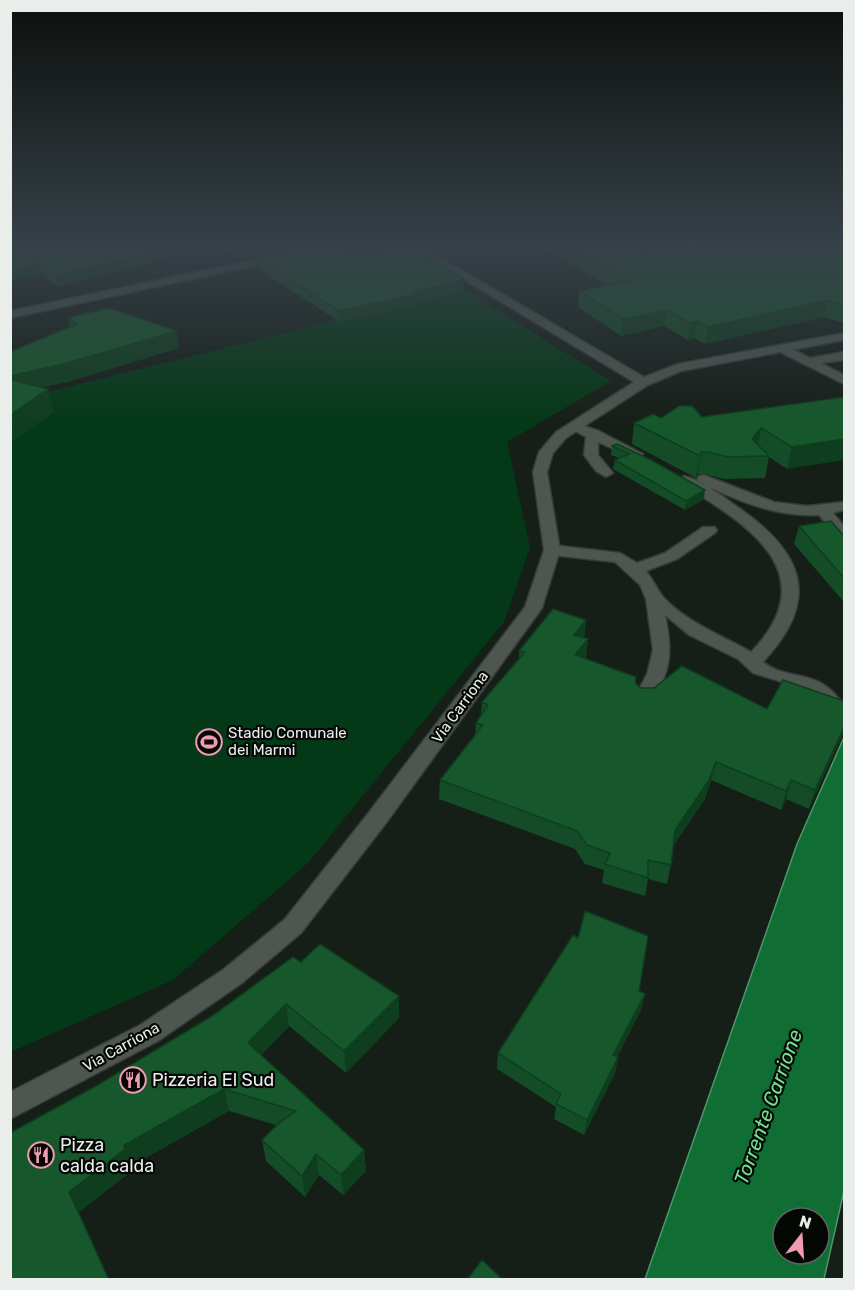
<svg xmlns="http://www.w3.org/2000/svg" width="855" height="1290" viewBox="0 0 855 1290" font-family="Rubik,sans-serif">
  <style>
    .green { fill: #043917 }
    .water { fill: #106e34; stroke: #51946b; stroke-width: 1.5; fill-rule: evenodd }
    .lines { fill: none; stroke-linecap: round; stroke-linejoin: round }
    .stream { fill: #51946b; fill-rule: evenodd }
    .lane-casing { stroke: #363b37; stroke-width: 3 }
    .street-casing { stroke: #363b37; stroke-width: 3 }
    .secondary-casing { stroke: #363b37; stroke-width: 3 }
    .lane { fill: #4d564f; fill-rule: evenodd }
    .street { fill: #4d564f; fill-rule: evenodd }
    .secondary { fill: #4d564f; fill-rule: evenodd }
    .wall { fill: #134c26 }
    .shaded-wall { fill: #0f3e1f }
    .building { fill: #16582c; stroke: #0f3e1f; stroke-width: 1.5 }
    .labels { text-anchor: middle; stroke-width: 4.5; stroke-linejoin: round; paint-order: stroke }
    .street-label { font-size: 15px; fill: #e9eeea; stroke: #050705 }
    .poi-label { font-size: 15px; fill: #e9eeea; stroke: #050705; text-anchor: start }
    .near-poi-label { font-size: 18px; fill: #e9eeea; stroke: #050705; text-anchor: start }
    .near-water-label { font-size: 20px; font-style: italic; fill: #74e191; stroke: #050705 }
  </style>
  <rect width="100%" height="100%" fill="#161e18"/>
  <path class="green" d="M 443,277 L 611,381 L 507,442 L 530,547 L 504,622 L 309,862 L 173,980 L 11,1052 L 11,401 L 344,318 Z"/>
  <path class="water" d="M 844,737 L 844,1191 L 824,1279 L 645,1279 L 797,844 ZM 783,1218 L 819,1218 L 819,1254 L 783,1254 Z"/>
  <g class="lines">
    <path class="stream" d="M 669,244 L 687,244 L 713,248 L 710,250 L 672,246 Z"/>
    <g class="lane-casing">
      <path id="lane" d="M 640,244 L 652,244 L 683,258 L 678,261 L 663,258 Z
        M 786,346 L 810,358 L 844,352 L 844,360 L 821,363 L 844,375 L 844,384 L 782,353 L 782,347 Z
        M 573,422 L 599,431 L 643,454 L 636,458 L 631,457 L 598,442 L 598,455 L 613,473 L 606,477 L 596,471 L 584,455 L 586,437 L 566,426 Z
        M 704,475 L 774,502 L 807,506 L 844,502 L 844,510 L 833,513 L 844,526 L 844,541 L 838,539 L 819,515 C 776,517 737,501 699,482 L 697,479 L 699,476 Z
        M 684,476 C 703,480 723,497 739,508 C 805,554 821,600 763,662 C 787,682 823,667 844,707 L 841,712 L 827,712 L 822,703 L 802,688 L 753,673 L 738,659 L 689,635 L 665,615 C 673,652 671,671 651,704 L 637,704 L 634,699 L 647,674 L 653,650 L 646,599 L 640,585 L 615,562 L 552,555 L 544,550 L 552,545 L 620,553 L 637,563 L 665,553 L 703,527 L 715,527 L 717,530 L 715,533 L 677,559 L 646,571 C 653,579 657,590 664,598 C 688,623 721,635 751,652 C 828,573 745,522 679,483 L 677,480 Z"/>
    </g>
    <g class="street-casing">
      <path id="street" d="M 405,244 L 417,244 L 644,377 L 678,364 L 844,333 L 844,340 L 681,371 L 648,385 L 566,438 L 553,453 L 547,472 L 560,550 L 542,608 L 386,823 L 301,933 L 242,983 L 158,1041 L 10,1119 L 10,1092 L 140,1025 L 224,969 L 285,919 L 370,811 L 525,607 L 544,550 L 533,472 L 539,452 L 556,432 L 634,382 Z"/>
    </g>
    <g class="secondary-casing">
      <path id="secondary" d="M 333,244 L 352,244 L 317,253 L 312,250 Z
        M 278,255 L 282,256 L 282,260 L 10,318 L 10,311 Z"/>
    </g>
    <use href="#lane" class="lane"/>
    <use href="#street" class="street"/>
    <use href="#secondary" class="secondary"/>
  </g>
  <path class="wall" d="M 10,244 L 167,249 L 169,259 L 57,286 L 41,274 Z
    M 218,244 L 337,244 L 356,255 L 463,290 L 417,302 L 417,305 L 340,322 L 255,267 L 254,258 L 244,260 Z
    M 535,244 L 629,244 L 648,254 L 695,248 L 696,244 L 844,244 L 844,323 L 824,317 L 705,344 L 695,338 L 688,340 L 664,326 L 621,336 L 578,307 L 579,291 L 607,285 Z
    M 68,318 L 179,348 L 67,382 L 41,387 L 54,412 L 10,443 L 70,327 Z
    M 844,397 L 787,469 L 769,457 L 765,478 L 724,479 L 705,474 L 698,474 L 696,478 L 632,444 L 634,423 L 661,418 L 702,417 Z
    M 617,444 L 704,499 L 685,510 L 613,469 L 615,460 L 619,458 L 611,455 L 612,446 Z
    M 799,526 L 844,536 L 844,602 L 794,544 Z
    M 586,620 L 584,638 L 588,639 L 586,657 L 585,658 L 635,682 L 640,688 L 767,709 L 844,701 L 809,809 L 786,799 L 781,810 L 711,780 L 705,799 L 673,846 L 671,865 L 667,884 L 648,879 L 645,896 L 602,883 L 604,870 L 585,864 L 575,849 L 439,799 L 440,780 L 475,736 L 476,723 L 481,714 L 482,702 L 519,660 L 519,651 Z
    M 301,962 L 399,996 L 399,1018 L 346,1073 L 289,1026 L 261,1055 L 364,1150 L 366,1171 L 343,1195 L 319,1175 L 305,1197 L 266,1161 L 262,1140 L 276,1125 L 229,1111 L 131,1166 L 133,1170 L 78,1212 L 10,1280 L 96,1086 Z
    M 639,991 L 645,994 L 641,1010 L 617,1057 L 618,1057 L 615,1073 L 584,1135 L 554,1119 L 556,1107 L 497,1069 L 498,1053 Z"/>
  <path class="shaded-wall" d="M 274,244 L 322,244 L 254,257 L 254,258 L 244,260 L 243,250 Z
    M 167,249 L 169,259 L 57,286 L 55,276 Z
    M 39,264 L 41,274 L 10,281 L 10,270 Z
    M 464,279 L 463,290 L 417,302 L 417,305 L 340,322 L 339,311 Z
    M 828,300 L 824,317 L 705,344 L 708,327 Z
    M 667,310 L 664,326 L 621,336 L 623,319 Z
    M 698,321 L 695,338 L 688,340 L 690,323 Z
    M 177,331 L 179,348 L 67,382 L 10,395 L 10,376 Z
    M 48,389 L 54,412 L 10,443 L 10,415 Z
    M 761,428 L 757,449 L 752,439 Z
    M 844,434 L 844,460 L 787,469 L 792,447 Z
    M 701,452 L 698,474 L 696,478 L 700,456 Z
    M 705,490 L 704,499 L 685,510 L 686,501 Z
    M 586,620 L 584,638 L 574,635 Z
    M 588,639 L 586,657 L 573,673 L 575,655 Z
    M 844,727 L 844,732 L 809,809 L 815,790 Z
    M 716,762 L 711,780 L 705,799 L 671,848 L 675,830 Z
    M 791,780 L 786,799 L 781,810 L 786,791 Z
    M 645,994 L 641,1010 L 610,1070 L 613,1055 Z
    M 399,996 L 399,1018 L 346,1073 L 344,1051 Z
    M 286,1004 L 289,1026 L 252,1065 L 248,1043 Z
    M 618,1057 L 615,1073 L 584,1135 L 587,1120 Z
    M 224,1089 L 229,1111 L 131,1166 L 133,1170 L 78,1213 L 69,1192 L 124,1145 Z
    M 364,1150 L 366,1171 L 343,1195 L 341,1175 Z
    M 316,1154 L 319,1175 L 305,1197 L 302,1176 Z"/>
  <path class="building" d="M 10,244 L 161,244 L 167,249 L 55,276 L 39,264 L 10,270 Z
    M 233,244 L 274,244 L 243,250 Z
    M 316,244 L 337,244 L 356,255 L 410,246 L 464,279 L 414,292 L 417,294 L 339,311 L 254,257 Z
    M 563,244 L 629,244 L 648,254 L 672,246 L 693,248 L 751,248 L 757,244 L 844,244 L 844,306 L 828,300 L 708,327 L 698,321 L 690,323 L 667,310 L 623,319 L 579,291 L 630,281 Z
    M 108,308 L 177,331 L 63,364 L 10,376 L 10,352 L 77,324 L 68,318 Z
    M 12,380 L 48,389 L 10,415 L 10,381 Z
    M 844,397 L 844,439 L 792,447 L 761,428 L 752,439 L 769,456 L 728,457 L 709,452 L 701,452 L 700,456 L 634,423 L 653,414 L 661,418 L 679,406 L 692,406 L 702,417 Z
    M 617,444 L 649,459 L 705,490 L 686,501 L 615,460 L 630,454 L 612,446 Z
    M 831,521 L 844,536 L 844,578 L 799,526 Z
    M 553,609 L 586,620 L 574,635 L 588,639 L 575,655 L 636,677 L 635,682 L 640,688 L 654,688 L 682,666 L 767,709 L 783,680 L 844,701 L 844,727 L 815,790 L 791,780 L 786,791 L 716,762 L 709,780 L 675,830 L 671,865 L 648,860 L 648,878 L 605,864 L 610,853 L 587,845 L 577,831 L 440,780 L 483,725 L 476,723 L 488,705 L 482,702 L 525,652 L 519,651 Z
    M 585,911 L 648,936 L 639,991 L 645,994 L 613,1055 L 618,1057 L 587,1120 L 556,1104 L 561,1094 L 498,1053 L 573,935 L 578,938 Z
    M 320,944 L 399,996 L 344,1051 L 286,1004 L 248,1043 L 364,1150 L 341,1175 L 316,1154 L 302,1176 L 262,1140 L 279,1123 L 296,1111 L 224,1089 L 124,1145 L 125,1149 L 69,1192 L 109,1280 L 10,1280 L 10,1133 L 96,1086 L 212,1016 L 293,957 L 301,962 Z
    M 482,1260 L 503,1280 L 467,1280 Z"/>
  <linearGradient id="sky" x2="0" y2="1"><stop stop-color="#0c100d"/><stop offset="0.58" stop-color="#364148"/><stop offset="1" stop-color="#364148" stop-opacity="0"/></linearGradient>
  <rect width="855" height="424" fill="url(#sky)"/>
  <defs>
    <g id="stadium-ring" transform="scale(1.35)"><circle r="9.5" fill="#050705" stroke="#f19ab4" stroke-width="1.5"/><path d="M0-5a6.5 5 0 1 0 0 10a6.5 5 0 1 0 0-10ZM-3.5-1.8h7v3.6h-7Z" fill="#f19ab4"/></g>
    <g id="restaurant-ring" transform="scale(1.35)"><circle r="9.5" fill="#050705" stroke="#f19ab4" stroke-width="1.5"/><path d="M-5-6h1v4h1v-4h1v4h1v-4h1v5L-1.5 .5V6h-2V.5L-5-1ZM5-6V6H3V1.5H1.5Q1.5-4 5-6Z" fill="#f19ab4"/></g>
  </defs>
  <g fill-rule="evenodd">
    <use href="#stadium-ring" x="209" y="742"/>
    <use href="#restaurant-ring" x="133" y="1080"/>
    <use href="#restaurant-ring" x="41" y="1155"/>
  </g>
  <g class="labels">
    <g class="street-label">
      <text transform="translate(460 707) rotate(-54)" y="5">Via Carriona</text>
      <text transform="translate(121 1047) rotate(-29)" y="5">Via Carriona</text>
    </g>
    <g class="poi-label">
      <text x="228" y="738">Stadio Comunale<tspan x="228" dy="17">dei Marmi</tspan></text>
    </g>
    <g class="near-poi-label">
      <text x="152" y="1086">Pizzeria El Sud</text>
      <text x="60" y="1151">Pizza<tspan x="60" dy="21">calda calda</tspan></text>
    </g>
    <g class="near-water-label">
      <text transform="translate(768 1107) rotate(-70)" y="7">Torrente Carrione</text>
    </g>
  </g>
  <rect width="855" height="1290" fill="none" stroke="#e9eeea" stroke-width="24"/>
  <g transform="translate(801 1236) rotate(17)"><circle r="28" fill="#050705" stroke="#606361" stroke-width="1.5"/>
  <path d="M0-4.5L10 22L0 15L-10 22Z" fill="#f19ab4"/>
  <text y="-9" font-size="16" font-weight="bold" text-anchor="middle" fill="#e9eeea">N</text>
  </g>
</svg>
